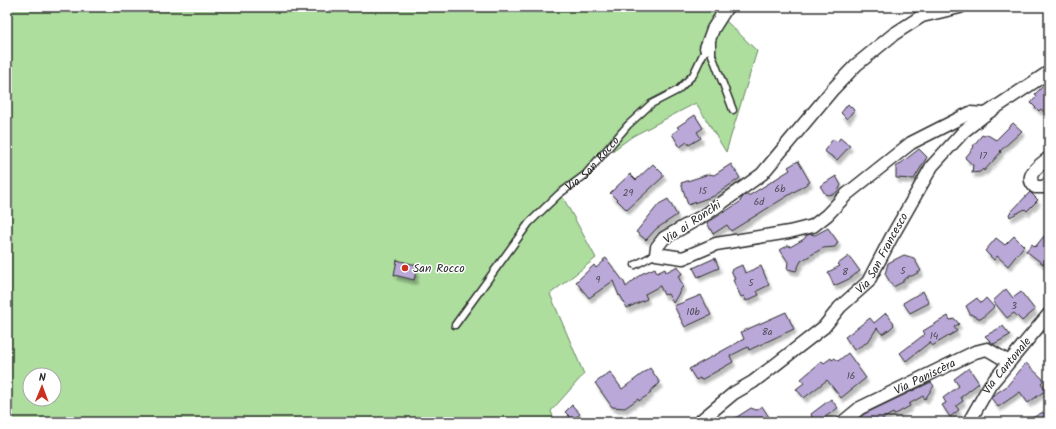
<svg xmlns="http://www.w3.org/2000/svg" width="1056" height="429" viewBox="0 0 1056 429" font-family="Kalam,sans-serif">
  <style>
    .green { fill: #adde9e; stroke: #6c8464; fill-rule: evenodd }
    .building { fill: #baa8d8; stroke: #2b2b2b; filter: url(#shadow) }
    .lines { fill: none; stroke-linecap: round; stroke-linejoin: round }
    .lane-casing { stroke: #2b2b2b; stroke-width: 9 }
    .street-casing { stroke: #2b2b2b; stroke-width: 15 }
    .lane { stroke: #fff; stroke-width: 6 }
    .street { stroke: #fff; stroke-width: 12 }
    .poi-dot { fill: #c8321e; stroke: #fff; stroke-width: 1.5 }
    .labels { text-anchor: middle; stroke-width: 3; stroke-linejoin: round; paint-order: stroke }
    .number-label { font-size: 10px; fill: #4f4a56 }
    .street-label { font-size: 12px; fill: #2b2b2b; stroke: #fff }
    .poi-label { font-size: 12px; fill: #2b2b2b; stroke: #fff; text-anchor: start }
  </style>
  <defs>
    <filter id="shadow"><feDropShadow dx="2.5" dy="4.5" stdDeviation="1" flood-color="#0004"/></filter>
  </defs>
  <rect width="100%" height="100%" fill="#fff"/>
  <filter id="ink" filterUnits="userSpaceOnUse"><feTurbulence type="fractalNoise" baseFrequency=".025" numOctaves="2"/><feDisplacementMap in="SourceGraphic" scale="8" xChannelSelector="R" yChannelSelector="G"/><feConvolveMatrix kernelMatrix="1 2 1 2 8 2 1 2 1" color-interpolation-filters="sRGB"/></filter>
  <g filter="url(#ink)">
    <path class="green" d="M 7,7 L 727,7 L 721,16 L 757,51 L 726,152 L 696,103 L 633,136 L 597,162 L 560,192 L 596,258 L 550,294 L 584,374 L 551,411 L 555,422 L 7,422 ZM 30,375 L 54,375 L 54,399 L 30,399 Z"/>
    <path class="building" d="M 1044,85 L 1049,89 L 1049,116 L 1041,109 L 1039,111 L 1031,103 L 1037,96 L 1035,94 Z
      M 848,104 L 854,110 L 847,119 L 841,113 Z
      M 695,115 L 703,128 L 697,132 L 701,138 L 689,145 L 687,142 L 680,147 L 672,134 L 679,129 L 677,127 Z
      M 1013,123 L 1022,131 L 1000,151 L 1001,152 L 984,171 L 983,169 L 980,172 L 972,173 L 973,165 L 965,158 L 974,147 L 973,146 L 982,135 L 984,136 L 986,134 L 996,140 Z
      M 840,138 L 850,146 L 837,160 L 824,151 L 833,139 L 837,142 Z
      M 919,149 L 927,157 L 914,179 L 896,178 L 896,167 Z
      M 798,161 L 810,182 L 731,231 L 727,225 L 713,234 L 707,223 L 740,202 L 741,199 L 745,195 L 750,195 L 790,170 L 788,167 Z
      M 653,164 L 663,174 L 663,177 L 627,210 L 610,193 L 630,174 L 636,180 Z
      M 731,164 L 740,178 L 714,196 L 688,205 L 681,183 L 709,174 L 714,175 Z
      M 836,176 L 841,185 L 838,191 L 834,194 L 826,195 L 820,186 Z
      M 1030,192 L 1038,200 L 1027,211 L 1025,209 L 1010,217 L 1009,214 Z
      M 668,199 L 677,215 L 656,229 L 646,240 L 636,232 L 659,204 Z
      M 828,228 L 838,242 L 835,247 L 823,248 L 801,261 L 796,271 L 787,269 L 788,262 L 780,250 L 789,245 L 790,247 L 804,239 L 807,235 L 811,234 L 815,235 Z
      M 1049,230 L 1049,257 L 1043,264 L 1026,251 L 1032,244 L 1035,247 Z
      M 1014,236 L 1024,246 L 1008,266 L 997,256 L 994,260 L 985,251 L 996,238 L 1005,245 Z
      M 904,255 L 914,258 L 921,271 L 912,276 L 909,276 L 903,280 L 903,282 L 893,287 L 885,274 L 888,263 Z
      M 849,256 L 860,271 L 849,279 L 834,286 L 828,272 L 840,266 L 838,264 Z
      M 606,258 L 624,282 L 626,287 L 641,274 L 655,268 L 657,273 L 665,269 L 666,272 L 678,266 L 682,274 L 678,276 L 683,286 L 673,303 L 668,294 L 664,295 L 660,286 L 645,294 L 647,299 L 627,308 L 620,295 L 619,296 L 613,281 L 589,298 L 576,282 L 594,265 L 596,268 L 604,261 L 604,262 L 603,260 Z
      M 715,258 L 719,268 L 698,277 L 693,268 Z
      M 397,260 L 416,265 L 414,271 L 416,271 L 414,280 L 394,275 Z
      M 742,265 L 745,273 L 761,266 L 769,285 L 757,291 L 759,295 L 746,301 L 744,296 L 741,297 L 733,280 L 735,279 L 731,270 Z
      M 1006,289 L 1013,298 L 1021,292 L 1035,310 L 1022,321 L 1014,313 L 1007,318 L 993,301 Z
      M 923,291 L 929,303 L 910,313 L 903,303 Z
      M 701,295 L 711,315 L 685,327 L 674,306 Z
      M 977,298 L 981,303 L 986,298 L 994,307 L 981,319 L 970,314 L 966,306 Z
      M 786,312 L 794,329 L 749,350 L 748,347 L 730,356 L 733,362 L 701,380 L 700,378 L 696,380 L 689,369 L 744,339 L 741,332 Z
      M 886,313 L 894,323 L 893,323 L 894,325 L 890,329 L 882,334 L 877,328 L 868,342 L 854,350 L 845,337 L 870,318 L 874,323 Z
      M 948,316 L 950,320 L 955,319 L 959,324 L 954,327 L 957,331 L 932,346 L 930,342 L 906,361 L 900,353 L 925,334 L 923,331 Z
      M 1003,326 L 1010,335 L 994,344 L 991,342 L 985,336 Z
      M 848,353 L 866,378 L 841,398 L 827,380 L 804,398 L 796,389 L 804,383 L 801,379 L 822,361 L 824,363 L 831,358 L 832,360 L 835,358 L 838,361 Z
      M 1026,363 L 1044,380 L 1041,383 L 1046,390 L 1028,403 L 1020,392 L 998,407 L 991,398 L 992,396 L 1007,386 Z
      M 650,368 L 660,383 L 650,391 L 651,393 L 639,401 L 638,399 L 625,408 L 612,407 L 595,383 L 610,372 L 622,389 Z
      M 969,368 L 979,383 L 961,397 L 963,401 L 956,406 L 959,410 L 950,417 L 942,405 L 946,403 L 943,398 L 959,386 L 954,379 Z
      M 931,382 L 934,386 L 925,399 L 923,396 L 909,404 L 910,406 L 894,415 L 893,413 L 877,422 L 855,422 L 864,414 Z
      M 831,399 L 838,408 L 818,422 L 805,422 L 812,417 L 811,414 Z
      M 572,405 L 580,414 L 573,420 L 565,412 Z
      M 762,406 L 772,422 L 729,422 L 751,408 L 756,410 Z
      M 1043,412 L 1048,422 L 1025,422 Z"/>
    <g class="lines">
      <g class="lane-casing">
        <g id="lane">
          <path d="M 712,43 L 712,55 L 733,110"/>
          <path d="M 635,265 L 656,254"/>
          <path id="s1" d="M 455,325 L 529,223 L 559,194 L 585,175 L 628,125 L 651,104 L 678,90 L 693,75 L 706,48"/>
        </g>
      </g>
      <g class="street-casing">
        <g id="street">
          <path d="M 960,7 L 922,16 L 894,34 L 856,65 L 833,89 L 762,174 L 708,213 L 664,238 L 657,247 L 656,254 L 683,258 L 716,244 L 789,232 L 813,226 L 827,215 L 847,194 L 911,143 L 970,113 L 986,114"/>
          <path d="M 706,48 L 713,29 L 727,7"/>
          <path d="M 1049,158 C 1040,165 1023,175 1035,187 L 1044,187 L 1049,183"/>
          <path id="s2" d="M 699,422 L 734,393 L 753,382 L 824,327 L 840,307 L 868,282 L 891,238 L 932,166 L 964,131 L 986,114 L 1049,72"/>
          <path id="s3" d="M 843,422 L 860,408 L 975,352 L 987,349 L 1009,362"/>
          <path id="s4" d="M 969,422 L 990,385 L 1049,314"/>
        </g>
      </g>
      <use href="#lane" class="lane"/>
      <use href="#street" class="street"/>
    </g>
  </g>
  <circle class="poi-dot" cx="405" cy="268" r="4"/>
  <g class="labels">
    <g class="number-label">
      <text x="983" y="159">17</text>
      <text x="780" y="192">6b</text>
      <text x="703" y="194">15</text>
      <text x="628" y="196">29</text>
      <text x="759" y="205">6d</text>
      <text x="903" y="274">5</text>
      <text x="845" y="275">8</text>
      <text x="598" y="283">9</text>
      <text x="751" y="286">5</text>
      <text x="1014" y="309">3</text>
      <text x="693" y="315">10b</text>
      <text x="767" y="335">8a</text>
      <text x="934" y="339">14</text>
      <text x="851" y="379">16</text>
    </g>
    <g class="street-label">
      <text dy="4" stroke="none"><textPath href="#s1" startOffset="213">Via San Rocco</textPath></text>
      <text transform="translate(692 222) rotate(-34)" y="4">Via ai Ronchi</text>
      <text dy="4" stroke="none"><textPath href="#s2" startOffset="252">Via San Francesco</textPath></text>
      <text dy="4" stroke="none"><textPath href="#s4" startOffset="68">Via Cantonale</textPath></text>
      <text dy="4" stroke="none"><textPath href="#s3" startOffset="94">Via Paniscèra</textPath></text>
    </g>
    <g class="poi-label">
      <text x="413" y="272">San Rocco</text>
    </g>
  </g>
  <rect width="1056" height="429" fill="none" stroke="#fff" stroke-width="24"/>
  <rect x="12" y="12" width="1032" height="405" fill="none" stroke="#2b2b2b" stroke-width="1.5" filter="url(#ink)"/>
  <g transform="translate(42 387) rotate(1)"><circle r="19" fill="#ffffff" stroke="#aaaaaa"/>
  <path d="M0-3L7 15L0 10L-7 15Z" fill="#c8321e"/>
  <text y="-6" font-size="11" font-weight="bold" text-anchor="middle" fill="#2b2b2b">N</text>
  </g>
</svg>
